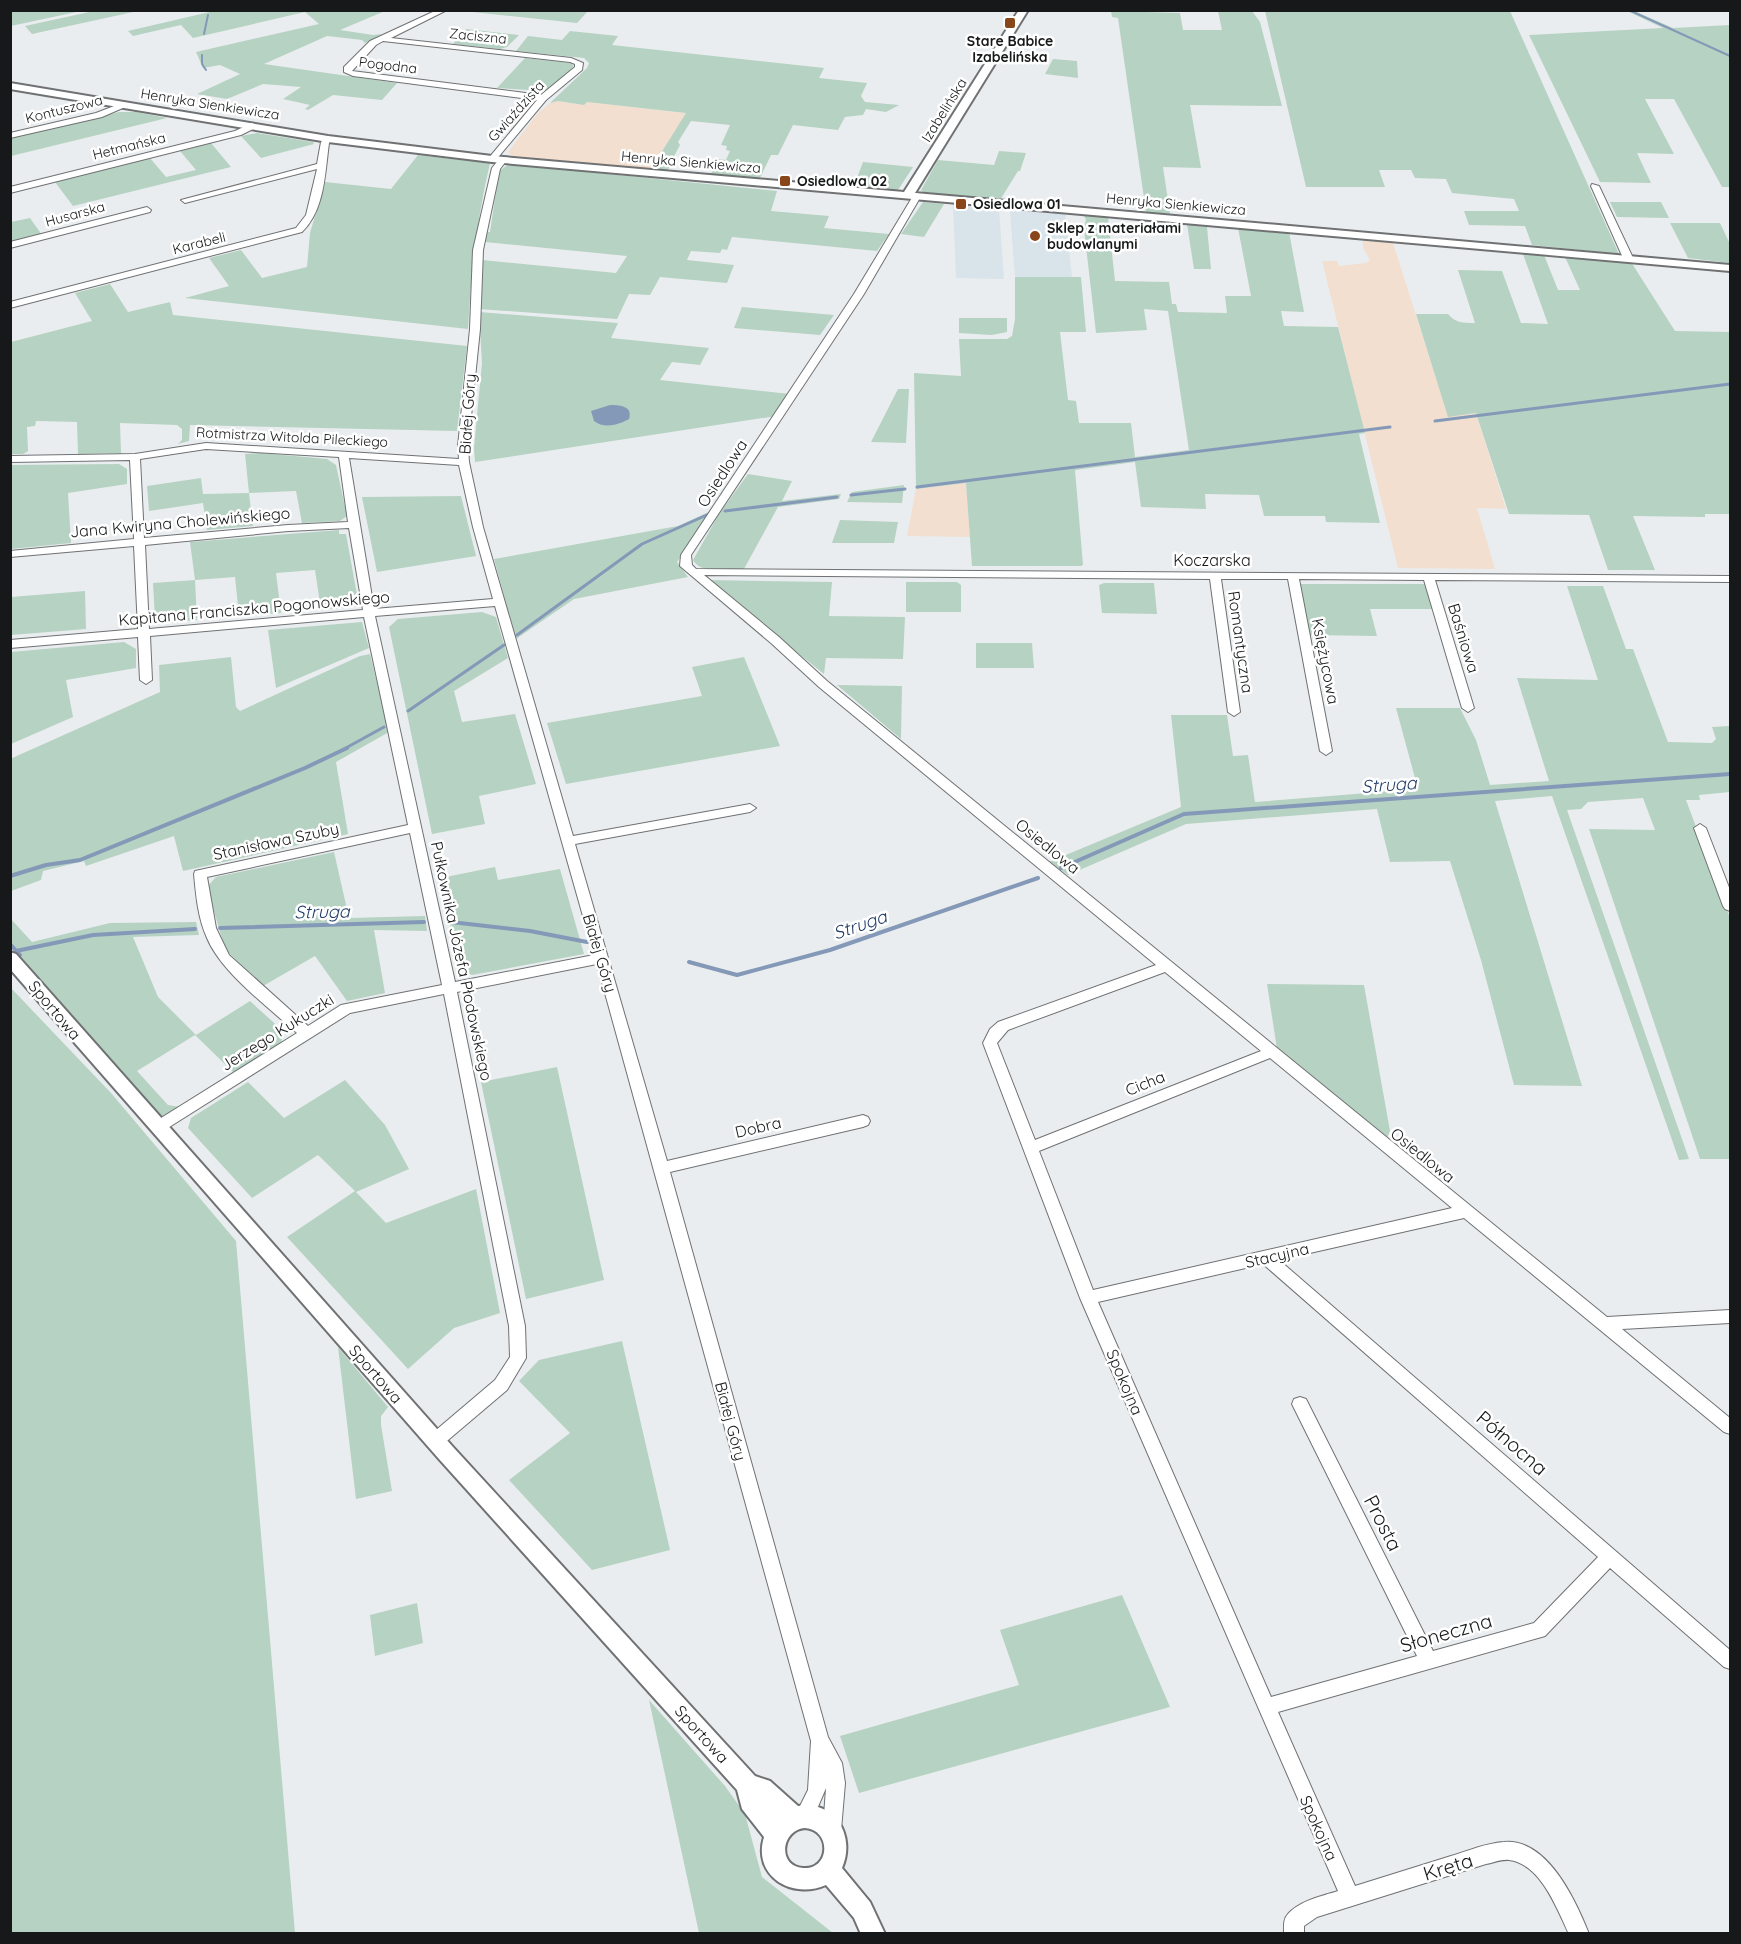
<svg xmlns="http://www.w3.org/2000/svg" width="1741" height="1944" viewBox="0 0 1741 1944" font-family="Quicksand,sans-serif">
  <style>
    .built { fill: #d9e3ea }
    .industrial { fill: #f2dfcf }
    .green { fill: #b6d2c2 }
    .water { fill: #8499b7 }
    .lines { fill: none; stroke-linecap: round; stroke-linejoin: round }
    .stream-far2 { stroke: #8499b7; stroke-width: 2 }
    .stream-far1 { stroke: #8499b7; stroke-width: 3 }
    .stream { stroke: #8499b7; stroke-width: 4 }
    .minor-casing { stroke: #6f7173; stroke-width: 2 }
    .tertiary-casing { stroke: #6f7173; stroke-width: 4 }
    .minor { fill: #fff; fill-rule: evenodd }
    .tertiary { fill: #fff; fill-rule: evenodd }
    .poi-dot { fill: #8a461b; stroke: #fff; stroke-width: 2 }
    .labels { text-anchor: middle; stroke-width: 5; stroke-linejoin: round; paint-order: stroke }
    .far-street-label { font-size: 14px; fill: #171819; stroke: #fff }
    .far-poi-label { font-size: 14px; font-weight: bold; fill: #171819; stroke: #fff; text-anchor: start }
    .street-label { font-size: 16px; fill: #171819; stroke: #fff }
    .water-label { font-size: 18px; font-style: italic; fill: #223e68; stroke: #fff }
    .near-street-label { font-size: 20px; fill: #171819; stroke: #fff }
  </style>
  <rect width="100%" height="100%" fill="#eaedef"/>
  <path class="built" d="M 953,205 L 999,209 L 1004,279 L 956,278 Z
    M 1014,209 L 1065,213 L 1072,277 L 1015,277 L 1010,211 Z"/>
  <path class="industrial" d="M 558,101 L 584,105 L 587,102 L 686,113 L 651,169 L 512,156 L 508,152 L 537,114 L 550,103 Z
    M 1363,240 L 1393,243 L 1448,416 L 1476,413 L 1506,509 L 1477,508 L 1495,569 L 1398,568 L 1322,261 L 1337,261 L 1339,266 L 1366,263 L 1370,260 L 1363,248 Z
    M 966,483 L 970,537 L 907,536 L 916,489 Z"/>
  <path class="green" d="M 11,10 L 81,10 L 81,11 L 11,26 Z
    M 218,10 L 385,11 L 340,30 L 373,35 L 382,34 L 365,43 L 362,40 L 327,36 L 264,64 L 397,83 L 382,100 L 333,95 L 308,110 L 305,109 L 310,105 L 283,99 L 301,87 L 263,84 L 227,99 L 197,94 L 240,74 L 220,65 L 203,68 L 196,52 L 319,24 L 305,12 L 193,38 L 181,25 L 133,36 L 128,31 Z
    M 1625,10 L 1634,11 L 1673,28 L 1730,25 L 1730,187 L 1722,187 L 1674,99 L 1645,99 L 1674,154 L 1637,153 L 1651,183 L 1600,182 L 1529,35 L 1663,28 Z
    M 94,11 L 138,11 L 32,34 L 25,26 Z
    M 463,11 L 588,11 L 577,23 Z
    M 1111,11 L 1180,13 L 1183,30 L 1222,30 L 1218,11 L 1252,11 L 1260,22 L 1282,106 L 1190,105 L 1201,168 L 1163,167 L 1170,214 L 1146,212 L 1118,18 L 1112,17 Z
    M 1265,11 L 1510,11 L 1619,254 L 1532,245 L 1525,226 L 1469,225 L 1464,211 L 1519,211 L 1514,199 L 1452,193 L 1446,179 L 1415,178 L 1411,170 L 1379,170 L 1385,187 L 1306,187 Z
    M 466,29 L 519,35 L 507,47 L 500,49 L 453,44 Z
    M 570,31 L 618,36 L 612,45 L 824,68 L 819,78 L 867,83 L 861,96 L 865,102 L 899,105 L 886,112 L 866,109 L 863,115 L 845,117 L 838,130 L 793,125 L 778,155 L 771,155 L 760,178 L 711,174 L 717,159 L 726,160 L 730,151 L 726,150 L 727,146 L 721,145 L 730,125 L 691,121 L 678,142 L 680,145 L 672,160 L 667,159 L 666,163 L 671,163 L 668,170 L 651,169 L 686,113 L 587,102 L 584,105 L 558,101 L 550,103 L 587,68 L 589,63 L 584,58 L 516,51 L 528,36 L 562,40 Z
    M 525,58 L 571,63 L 574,66 L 547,91 L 497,88 Z
    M 1053,59 L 1077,61 L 1078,78 L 1045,74 Z
    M 119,112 L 136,112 L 167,118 L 11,156 L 10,138 Z
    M 257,133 L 313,142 L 314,144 L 261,158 L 241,136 Z
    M 211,143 L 231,167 L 73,206 L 55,182 L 150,158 L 166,177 L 196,170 L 180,151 Z
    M 999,151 L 1026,153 L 1020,171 L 1018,171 L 1000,200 L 924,192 L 921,190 L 938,160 L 994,165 Z
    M 418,155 L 490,163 C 477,218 471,273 468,329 L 185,298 L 229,286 L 209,258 L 241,250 L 262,278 L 307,267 L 310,233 L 325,182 L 391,189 Z
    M 863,162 L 913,167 L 898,190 L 854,186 Z
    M 509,164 L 777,191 L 771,211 L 829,216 L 824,228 L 889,234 L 877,251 L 732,237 L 727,250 L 722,249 L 720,253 L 691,251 L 687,260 L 734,265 L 727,283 L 660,277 L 650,295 L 629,294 L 617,319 L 479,309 L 482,260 L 616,273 L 627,256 L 485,242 L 486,232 L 490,232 L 499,171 Z
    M 923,202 L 944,204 L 924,237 L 901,234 Z
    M 1610,202 L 1661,202 L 1669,218 L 1617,217 Z
    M 1083,215 L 1108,217 L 1115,281 L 1169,282 L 1172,304 L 1176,304 L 1178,312 L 1227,313 L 1225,296 L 1251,296 L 1238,228 L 1289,232 L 1304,312 L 1281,311 L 1284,326 L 1338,327 L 1365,433 L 1359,434 L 1380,523 L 1326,522 L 1325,516 L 1264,516 L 1259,495 L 1205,494 L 1206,509 L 1141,507 L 1135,462 L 1075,470 L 1083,565 L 1081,566 L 972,566 L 966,483 L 916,489 L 914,373 L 961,376 L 959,339 L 1007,339 L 1012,336 L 1015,319 L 1015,277 L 1081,277 L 1086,332 L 1060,332 L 1068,400 L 1076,401 L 1079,423 L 1131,423 L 1135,457 L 1189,450 L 1168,311 L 1144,309 L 1147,330 L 1096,333 L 1084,229 L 1086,219 Z
    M 30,218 L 42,235 L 11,243 L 11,222 Z
    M 1670,223 L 1720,223 L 1730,244 L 1730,263 L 1688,258 Z
    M 1187,224 L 1207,227 L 1211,269 L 1194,269 Z
    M 1523,254 L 1544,255 L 1558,290 L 1580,290 L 1565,257 L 1631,262 L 1675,331 L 1730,332 L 1730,514 L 1705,514 L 1705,517 L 1633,516 L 1655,570 L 1608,570 L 1589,515 L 1509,514 L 1476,413 L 1448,417 L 1416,314 L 1448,314 C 1455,323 1464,323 1475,323 L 1458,270 L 1502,271 L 1521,323 L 1548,324 Z
    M 110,284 L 128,312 L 170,302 L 173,315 L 467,346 L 457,431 L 190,425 L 189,441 L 178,444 L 182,440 L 182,429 L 177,425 L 120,423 L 121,453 L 78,454 L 77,422 L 36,421 L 35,426 L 27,427 L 28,451 L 23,454 L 11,454 L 11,342 L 92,321 L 75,293 Z
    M 742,307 L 834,315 L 820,335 L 734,328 Z
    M 479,312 L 618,323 L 611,338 L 709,348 L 700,365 L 672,362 L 660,380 L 790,394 L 776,416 L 475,462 L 474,448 L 482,363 Z
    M 959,318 L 1007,318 L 1007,332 L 992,335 L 959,333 Z
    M 898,389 L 909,389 L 906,443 L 871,442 Z
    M 261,453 L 327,459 L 336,465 L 347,516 L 340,521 L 302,523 L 296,491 L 249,493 L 253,526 L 207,530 L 203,503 L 149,511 L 147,486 L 201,478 L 203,494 L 249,493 L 245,454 Z
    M 119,464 L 127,469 L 127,484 L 68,493 L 71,543 L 11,549 L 11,465 Z
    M 748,474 L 792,481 L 782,501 L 841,494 L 839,499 L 778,507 L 744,569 C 730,569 701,575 693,560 L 719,514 Z
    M 904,485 L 902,503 L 847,502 L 852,492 Z
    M 461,496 L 476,556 L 377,572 L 362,497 Z
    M 713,510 L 677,562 L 688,577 L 574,599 L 516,639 L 494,559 L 678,526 Z
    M 840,520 L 898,522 L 894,543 L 832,543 Z
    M 339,530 L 339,534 L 346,534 L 359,606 L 321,610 L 315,570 L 276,573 L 281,613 L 239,616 L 235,577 L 195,580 L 197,620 L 163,623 L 155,619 L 153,583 L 195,580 L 190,542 Z
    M 707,580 L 832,582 L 829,616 L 905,617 L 903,659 L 826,658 L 824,674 Z
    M 906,582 L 957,582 L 961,585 L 961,612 L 906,612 Z
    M 1104,583 L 1154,583 L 1157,614 L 1102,613 L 1099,585 Z
    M 1300,584 L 1425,584 L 1434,609 L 1370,609 L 1377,636 L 1310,635 Z
    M 1567,586 L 1603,586 L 1626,649 L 1633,649 L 1668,742 L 1712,743 L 1716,739 L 1712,727 L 1730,726 L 1730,792 L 1699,795 L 1700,800 L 1686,800 L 1730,918 L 1730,1159 L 1700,1159 L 1589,829 L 1655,830 L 1643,798 L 1588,802 L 1581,809 L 1567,810 L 1689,1159 L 1679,1160 L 1552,796 L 1495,801 L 1582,1086 L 1514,1085 L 1481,960 L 1450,861 L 1390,862 L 1377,809 L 1186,824 L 1068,875 L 1049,862 L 1181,807 L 1171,715 L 1227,715 L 1233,756 L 1248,755 L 1255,802 L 1418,789 L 1396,708 L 1460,708 L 1476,740 L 1490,785 L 1549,781 L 1517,678 L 1598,680 Z
    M 85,591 L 86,629 L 11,635 L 11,597 Z
    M 482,612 L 496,617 L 508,658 L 454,691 L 462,722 L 515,714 L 536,784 L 479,796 L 485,824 L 432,834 L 389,627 L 398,619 Z
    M 362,622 L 369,648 L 276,688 L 268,630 Z
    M 124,642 L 136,649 L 136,668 L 66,680 L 73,717 L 11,744 L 11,652 Z
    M 976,643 L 1032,643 L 1034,668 L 976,668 Z
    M 370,654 L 389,732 L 336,762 L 348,834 L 183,871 L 174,836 L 86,866 L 84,861 L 43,871 L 41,880 L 11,891 L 10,759 L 160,692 L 159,665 L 231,657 L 236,707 L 240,711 L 360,656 Z
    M 744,657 L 780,746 L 566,784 L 547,723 L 702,696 L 692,667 Z
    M 837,685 L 902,686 L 901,739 Z
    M 334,852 L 349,918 L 425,916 L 427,931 L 374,930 L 385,993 L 347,1001 L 315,956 L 263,986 L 225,949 L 207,887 L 216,877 Z
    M 495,867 L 498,880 L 560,869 L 584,954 L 472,975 L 459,970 L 441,878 Z
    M 10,918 L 32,942 L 110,923 L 196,922 L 199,935 L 133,937 L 158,997 L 196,1035 L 250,1001 L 283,1031 L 281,1043 L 234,1073 L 195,1035 L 137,1071 L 168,1105 L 180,1107 L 168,1116 L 160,1116 L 11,947 Z
    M 1267,984 L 1364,985 L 1390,1131 L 1386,1140 L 1277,1049 Z
    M 11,988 L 111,1093 L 236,1241 L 295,1933 L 11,1933 Z
    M 557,1067 L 604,1280 L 526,1299 L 481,1082 Z
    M 345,1080 L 385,1125 L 409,1169 L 356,1192 L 386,1223 L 476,1189 L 500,1313 L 454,1328 L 408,1369 L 287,1237 L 355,1191 L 318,1155 L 252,1198 L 188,1128 L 191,1118 L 248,1082 L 284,1118 Z
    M 622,1341 L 670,1550 L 592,1570 L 509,1480 L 570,1433 L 519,1381 L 539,1360 Z
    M 338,1347 L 388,1407 L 381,1416 L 381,1425 L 392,1491 L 356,1499 Z
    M 1122,1595 L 1170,1707 L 859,1793 L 840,1736 L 1019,1685 L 1000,1630 Z
    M 417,1603 L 423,1643 L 375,1656 L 370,1615 Z
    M 649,1700 L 725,1786 L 745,1814 L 762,1877 L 833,1933 L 699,1933 Z"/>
  <path class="water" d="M 610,405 C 620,405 633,406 629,419 C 618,425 604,429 594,421 L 591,411 Z"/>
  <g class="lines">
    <path class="stream-far2" d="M 1631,11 L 1730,56
      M 204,34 L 208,15
      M 202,55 L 202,64 L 206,70"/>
    <path class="stream-far1" d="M 1435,421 L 1730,384
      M 917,487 L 1390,427
      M 851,495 L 905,489
      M 725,511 L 837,497
      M 517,635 L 642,544 L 709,514
      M 408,711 L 504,645
      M 344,749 L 384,727"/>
    <path class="stream" d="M 1061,868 L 1184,814 L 1730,774
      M 10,876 L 46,865 L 80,860 L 305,768 L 347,748
      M 451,922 L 530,931 L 587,942
      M 220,928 L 424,922
      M 10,944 L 20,955
      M 16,951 L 93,935 L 195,929
      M 689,962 L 737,975 L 830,950 L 1038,878"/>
    <g class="minor-casing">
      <path id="minor" d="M 437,10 L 447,10 L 391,38 L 571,58 L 583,63 L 582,70 L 546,100 L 495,161 L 488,159 L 537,100 L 353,76 L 344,72 L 344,67 L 370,41 ZM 383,41 L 570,62 L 575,64 L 575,67 L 541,95 L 352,71 L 376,45 Z
        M 122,103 L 125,103 L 125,107 L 102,117 L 10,138 L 10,133 L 96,113 Z
        M 252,123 L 256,126 L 255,128 L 241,135 L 10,193 L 10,187 L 235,131 Z
        M 328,136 L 332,139 L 329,143 C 325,172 325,210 302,232 L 10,308 L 10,302 L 296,228 L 306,215 L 317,169 L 185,203 L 181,200 L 317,164 L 321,142 Z
        M 500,158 L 507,160 L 500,169 L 483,250 L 480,329 L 468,446 L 469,462 L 483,527 L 573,836 L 750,804 L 756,808 L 750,812 L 575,844 L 667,1161 L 863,1115 L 868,1117 L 870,1121 L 868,1125 L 863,1127 L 670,1172 L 828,1737 L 842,1763 L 845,1783 L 841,1830 L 839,1837 L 832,1839 L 825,1837 L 823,1830 L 826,1788 L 811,1823 L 804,1825 L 797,1823 L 795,1816 L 808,1790 L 811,1741 L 597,964 L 457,992 L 525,1326 L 526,1358 L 507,1390 L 441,1446 L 435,1448 L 429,1446 L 427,1441 L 429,1436 L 495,1380 L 510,1357 L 509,1326 L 444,994 L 350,1013 L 163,1131 L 153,1131 L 151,1127 L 153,1123 L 297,1033 C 269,1008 221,972 207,938 C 198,918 196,896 194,874 L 195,871 L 408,825 L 364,617 L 150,636 L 152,680 L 146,684 L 140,680 L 138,637 L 10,648 L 10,640 L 138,629 L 134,546 L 10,557 L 10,551 L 134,539 L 130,460 L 10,462 L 10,456 L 135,454 L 206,443 L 459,459 L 458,446 L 470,329 L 473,250 L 492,168 ZM 206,449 L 339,457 L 348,522 L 288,525 L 144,538 L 140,459 ZM 349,458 L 459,465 L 473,527 L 493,599 L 374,609 ZM 349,528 L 363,610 L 149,629 L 145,545 L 288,531 ZM 495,606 L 594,955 L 455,982 L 375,616 ZM 410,833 L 442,985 L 341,1005 L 308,1026 L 229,955 L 216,928 L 207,877 Z
        M 1592,184 L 1599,186 L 1633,258 L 1631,260 L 1623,258 L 1591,186 Z
        M 917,193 L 921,196 L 864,294 L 691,555 L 692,565 L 696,569 L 1730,576 L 1730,582 L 1435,580 L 1474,708 L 1468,712 L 1462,708 L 1424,580 L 1299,579 L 1332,751 L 1326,755 L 1320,751 L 1288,579 L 1221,579 L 1240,712 L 1234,716 L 1228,712 L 1210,579 L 704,575 L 779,637 L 827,681 L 1607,1317 L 1730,1310 L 1730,1323 L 1622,1329 L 1730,1418 L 1730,1434 L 1724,1432 L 1464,1218 L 1279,1260 L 1730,1650 L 1730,1669 L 1724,1667 L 1610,1568 L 1545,1636 L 1278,1712 L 1355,1886 C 1387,1876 1419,1866 1451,1856 C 1468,1851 1486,1843 1504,1842 C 1547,1838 1576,1901 1589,1934 L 1569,1934 C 1557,1909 1541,1864 1509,1860 C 1501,1859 1493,1863 1486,1864 L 1317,1917 L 1304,1926 L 1304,1934 L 1284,1934 C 1284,1927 1283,1919 1288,1914 C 1299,1901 1322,1896 1338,1891 L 1080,1298 L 983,1043 L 990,1029 L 998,1022 L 1156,965 L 819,687 L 771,643 L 680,566 L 681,555 L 854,294 L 913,196 ZM 1165,972 L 1261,1051 L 1035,1140 L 997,1043 L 1008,1030 ZM 1270,1058 L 1452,1208 L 1093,1290 L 1039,1151 ZM 1263,1264 L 1598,1557 L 1534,1623 L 1433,1651 L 1306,1399 L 1300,1397 L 1294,1399 L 1292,1404 L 1417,1656 L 1271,1697 L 1098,1302 Z
        M 147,207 L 151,210 L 150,212 L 10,248 L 10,242 Z
        M 1700,824 L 1706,828 L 1730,890 L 1730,911 L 1725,909 L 1723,906 L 1694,828 Z"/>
    </g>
    <g class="tertiary-casing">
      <path id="tertiary" d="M 1019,10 L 1028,10 L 915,193 L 1730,265 L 1730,271 L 492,162 L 328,142 L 10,89 L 10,83 L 328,136 L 492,156 L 904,192 Z
        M 10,952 L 16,954 L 453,1447 L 755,1776 L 770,1781 L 798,1806 C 835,1800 856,1836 842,1868 L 870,1902 L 885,1934 L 861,1934 L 854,1918 L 826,1885 C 792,1900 752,1876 764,1837 L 742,1809 L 737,1790 L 439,1459 L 10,969 ZM 805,1828 C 832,1830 830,1870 803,1868 C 777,1866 781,1830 805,1828 Z"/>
    </g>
    <use href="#minor" class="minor"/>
    <use href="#tertiary" class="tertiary"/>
  </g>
  <g class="poi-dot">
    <rect x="1004" y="17" width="12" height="12" rx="3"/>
    <rect x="779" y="175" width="12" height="12" rx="3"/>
    <rect x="955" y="198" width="12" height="12" rx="3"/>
    <circle cx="1035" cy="236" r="6"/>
  </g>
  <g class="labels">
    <g class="far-street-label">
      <text transform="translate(478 36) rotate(6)" y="5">Zaciszna</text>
      <text transform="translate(388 65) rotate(7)" y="5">Pogodna</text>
      <text transform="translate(210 104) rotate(9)" y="5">Henryka Sienkiewicza</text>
      <text transform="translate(64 109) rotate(-14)" y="5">Kontuszowa</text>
      <text transform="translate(944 110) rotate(-58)" y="5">Izabelińska</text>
      <text transform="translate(516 111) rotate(-48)" y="5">Gwiaździsta</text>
      <text transform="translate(129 146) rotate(-14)" y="5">Hetmańska</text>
      <text transform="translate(691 162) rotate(5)" y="5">Henryka Sienkiewicza</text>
      <text transform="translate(1176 204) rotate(5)" y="5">Henryka Sienkiewicza</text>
      <text transform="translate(75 214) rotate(-15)" y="5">Husarska</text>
      <text transform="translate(199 243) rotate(-14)" y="5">Karabeli</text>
      <text transform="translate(292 437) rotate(3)" y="5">Rotmistrza Witolda Pileckiego</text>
    </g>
    <g class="far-poi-label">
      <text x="1010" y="46" text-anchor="middle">Stare Babice<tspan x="1010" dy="16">Izabelińska</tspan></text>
      <text x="797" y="186">Osiedlowa 02</text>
      <text x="973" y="209">Osiedlowa 01</text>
      <text x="1047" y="233">Sklep z materiałami<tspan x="1047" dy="16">budowlanymi</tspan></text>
    </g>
    <g class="street-label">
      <text transform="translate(467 414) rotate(-86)" y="6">Białej Góry</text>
      <text transform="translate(722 473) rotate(-57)" y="6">Osiedlowa</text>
      <text transform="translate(180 522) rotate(-5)" y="6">Jana Kwiryna Cholewińskiego</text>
      <text x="1212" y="566">Koczarska</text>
      <text transform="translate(254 608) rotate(-5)" y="6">Kapitana Franciszka Pogonowskiego</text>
      <text transform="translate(1464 638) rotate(73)" y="6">Baśniowa</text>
      <text transform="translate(1241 642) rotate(82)" y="6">Romantyczna</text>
      <text transform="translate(1326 661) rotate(79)" y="6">Księżycowa</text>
      <text transform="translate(276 841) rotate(-12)" y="6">Stanisława Szuby</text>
      <text transform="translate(1048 846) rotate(39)" y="6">Osiedlowa</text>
      <text transform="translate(600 953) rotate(73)" y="6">Białej Góry</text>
      <text transform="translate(462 961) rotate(78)" y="6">Pułkownika Józefa Płodowskiego</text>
      <text transform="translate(55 1010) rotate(50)" y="6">Sportowa</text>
      <text transform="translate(277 1032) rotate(-32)" y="6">Jerzego Kukuczki</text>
      <text transform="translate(1145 1083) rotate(-22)" y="6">Cicha</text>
      <text transform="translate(758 1127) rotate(-13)" y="6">Dobra</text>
      <text transform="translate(1423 1155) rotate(39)" y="6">Osiedlowa</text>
      <text transform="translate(1277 1255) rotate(-13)" y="6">Stacyjna</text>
      <text transform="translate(376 1374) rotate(49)" y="6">Sportowa</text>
      <text transform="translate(1125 1382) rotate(67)" y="6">Spokojna</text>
      <text transform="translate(731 1421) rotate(75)" y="6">Białej Góry</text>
      <text transform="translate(702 1734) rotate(48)" y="6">Sportowa</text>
      <text transform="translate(1319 1828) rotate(66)" y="6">Spokojna</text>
    </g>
    <g class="water-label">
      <text transform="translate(1389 785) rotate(-4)" y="6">Struga</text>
      <text transform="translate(322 912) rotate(-1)" y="6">Struga</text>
      <text transform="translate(860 925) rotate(-19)" y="6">Struga</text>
    </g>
    <g class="near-street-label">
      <text transform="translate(1512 1443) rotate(41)" y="7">Północna</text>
      <text transform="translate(1383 1523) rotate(63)" y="7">Prosta</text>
      <text transform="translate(1446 1633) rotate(-16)" y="7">Słoneczna</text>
      <text transform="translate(1448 1867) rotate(-17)" y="7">Kręta</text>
    </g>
  </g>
  <rect width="1741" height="1944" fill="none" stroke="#171819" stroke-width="24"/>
</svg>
